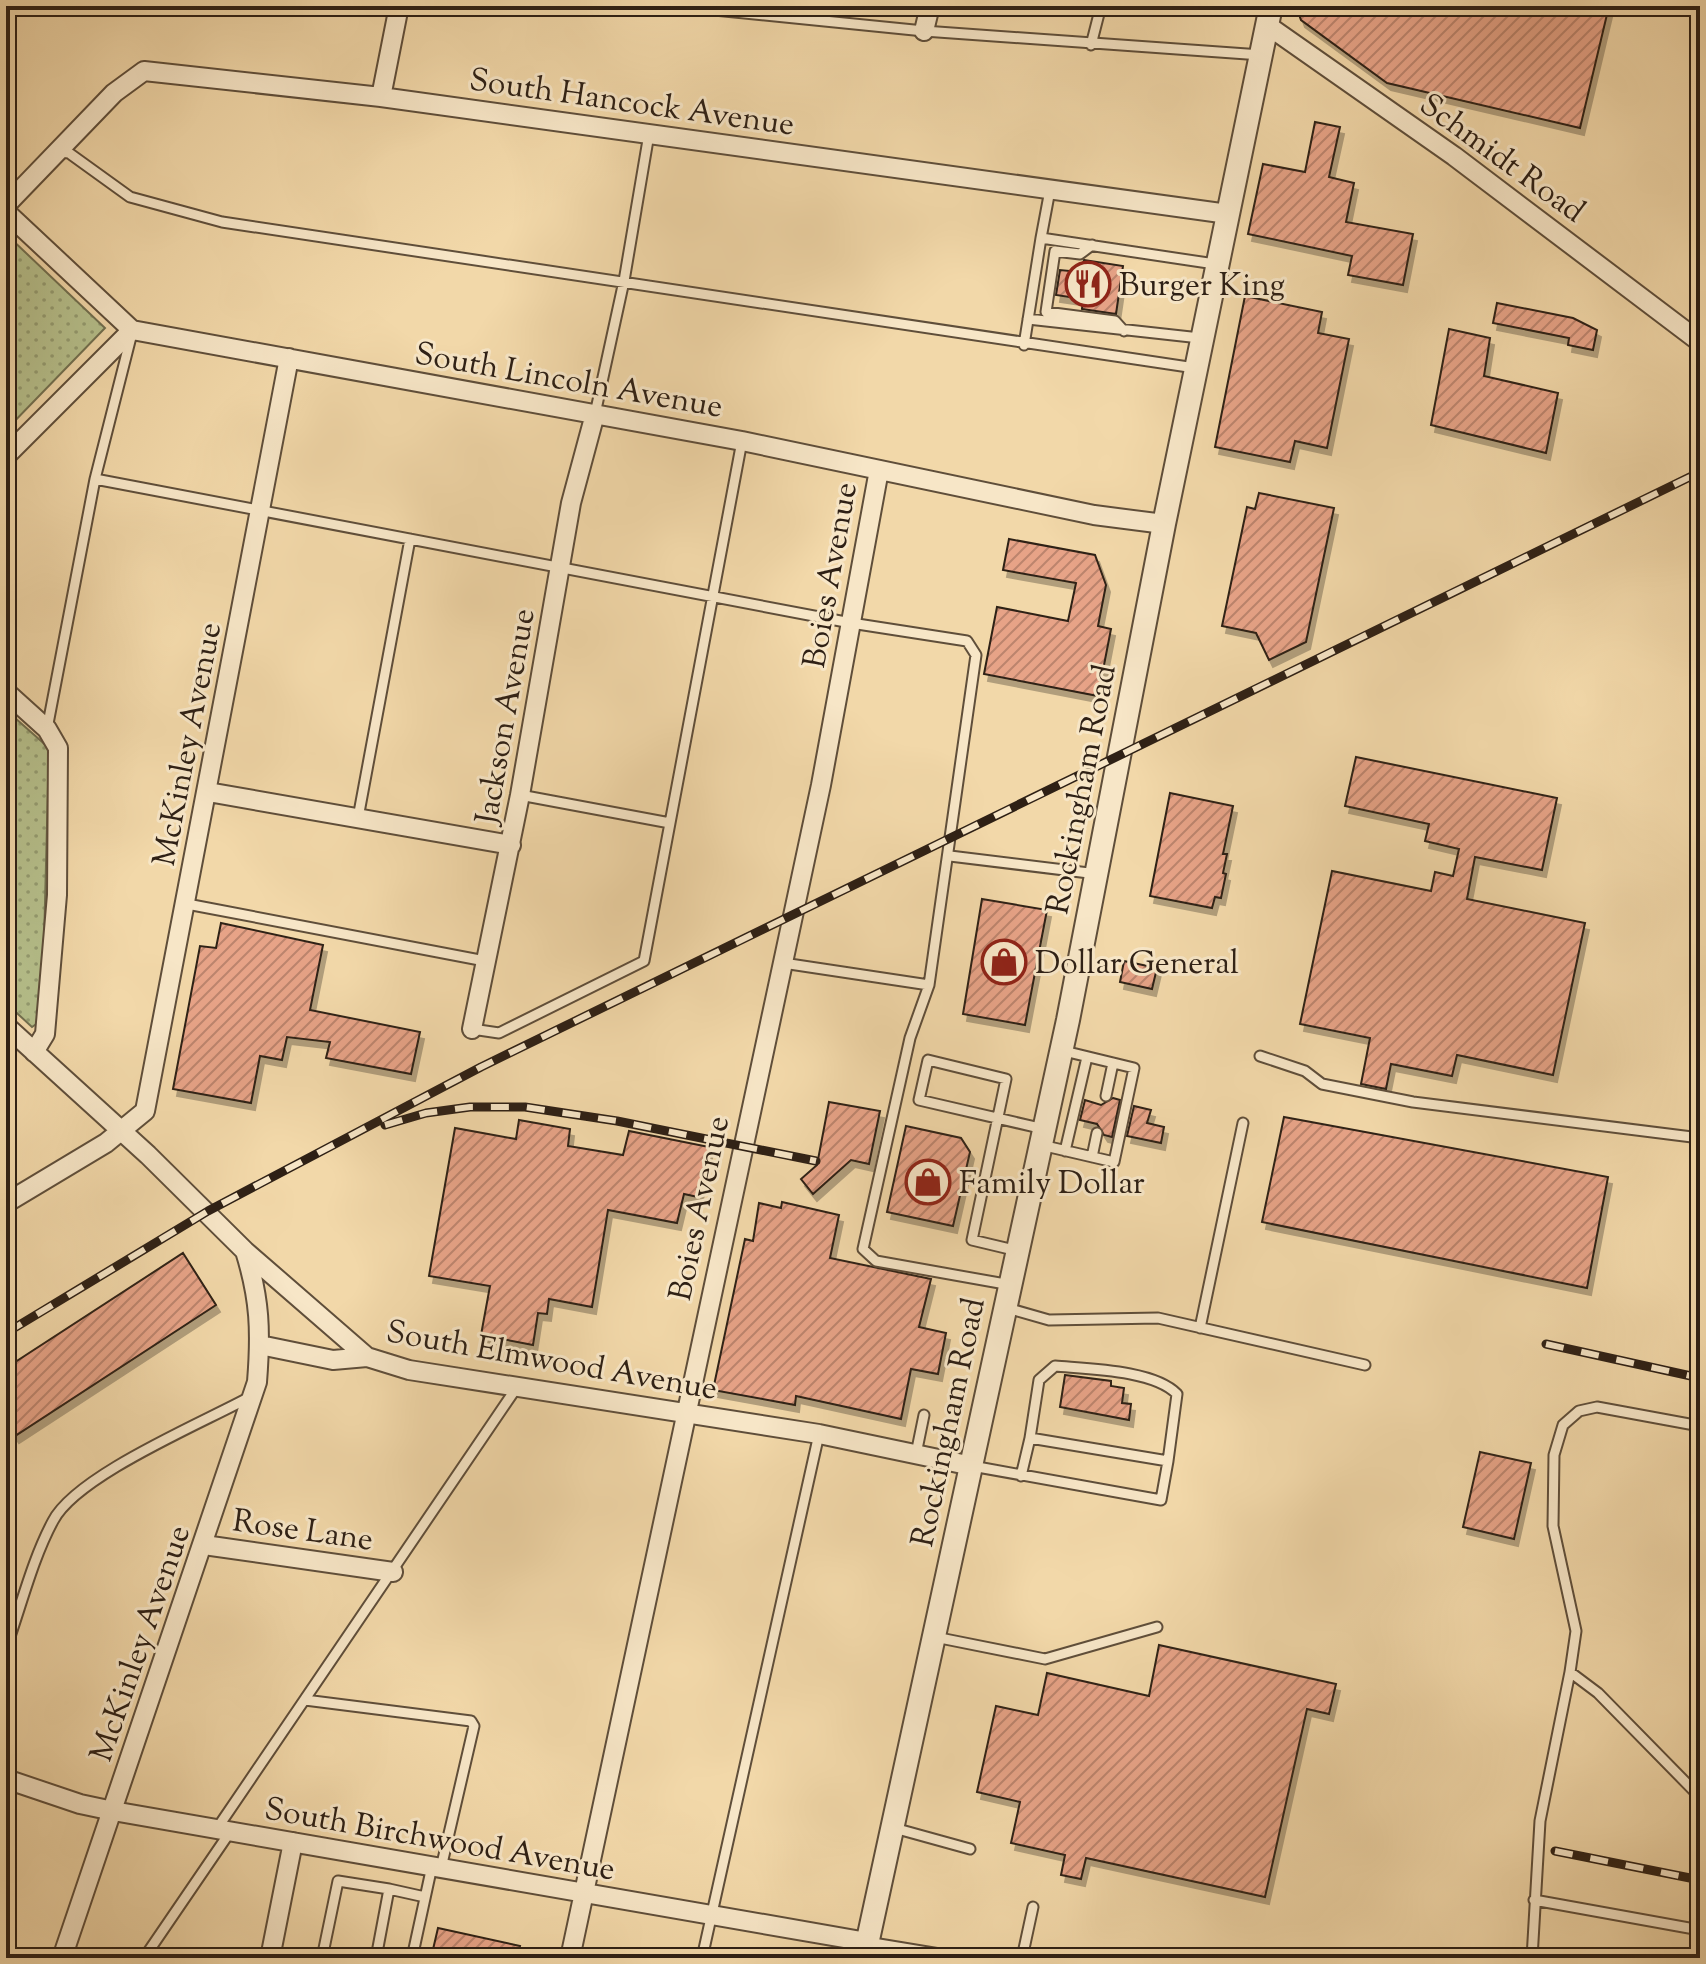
<svg xmlns="http://www.w3.org/2000/svg" width="1706" height="1964" viewBox="0 0 1706 1964" font-family="'Sorts Mill Goudy',serif">
  <style>
    .park { fill: url(#park-dots); stroke: #727050; stroke-width: 2 }
    .building { fill: url(#building-hatch); stroke: #2e2015; stroke-width: 2; filter: url(#shadow) }
    .lines { fill: none; stroke-linecap: round; stroke-linejoin: round }
    .service-casing { stroke: #5f4e3a; stroke-width: 13 }
    .minor-casing { stroke: #5f4e3a; stroke-width: 22 }
    .tertiary-casing { stroke: #5f4e3a; stroke-width: 26 }
    .service { stroke: #f7e6c7; stroke-width: 9 }
    .minor { stroke: #f7e6c7; stroke-width: 18 }
    .tertiary { stroke: #f7e6c7; stroke-width: 22 }
    .rail-casing { stroke: #2e2015; stroke-width: 9 }
    .rail { stroke: #f7e6c7; stroke-width: 6; stroke-dasharray: 18; stroke-linecap: butt }
    .labels { text-anchor: middle; stroke-width: 6; stroke-linejoin: round; paint-order: stroke }
    .street-label { font-size: 32px; fill: #2e2015; stroke: #f7e6c7 }
    .poi-label { font-size: 32px; fill: #2e2015; stroke: #f7e6c7; text-anchor: start }
  </style>
  <defs>
    <pattern id="park-dots" width="8" height="8" patternUnits="userSpaceOnUse" patternTransform="scale(2)"><rect width="8" height="8" fill="#b6c08c"/><path d="M2 2h.1M6 6h.1" fill="none" stroke="#949c71" stroke-width="1.8" stroke-linecap="round"/></pattern>
    <pattern id="building-hatch" width="6" height="6" patternUnits="userSpaceOnUse" patternTransform="scale(2)"><rect width="6" height="6" fill="#e7a387"/><path d="M-1 1l2-2M0 6l6-6M5 7l2-2" fill="none" stroke="#bc846d"/></pattern>
    <filter id="shadow"><feDropShadow dx="4" dy="7" stdDeviation="0" flood-color="#0004"/></filter>
  </defs>
  <rect width="100%" height="100%" fill="#f2d8a9"/>
  <filter id="stains"><feTurbulence type="fractalNoise" baseFrequency=".0025" numOctaves="4"/><feColorMatrix values="0 0 0 0 .2 0 0 0 0 .09 0 0 0 0 .02 0 0 0 .5 -.17"/></filter>
  <radialGradient id="worn" r=".72"><stop offset=".6" stop-color="#630" stop-opacity="0"/><stop offset="1" stop-color="#630" stop-opacity=".3"/></radialGradient>
  <path class="park" d="M 6,234 L 105,328 L 6,430 Z
    M 6,710 L 49,748 L 42,1020 L 32,1027 L 6,1003 Z"/>
  <path class="building" d="M 1296,6 L 1609,6 L 1580,128 L 1387,83 L 1301,20 Z
    M 1315,122 L 1340,127 L 1329,177 L 1354,183 L 1346,222 L 1413,234 L 1403,285 L 1348,275 L 1352,256 L 1248,234 L 1263,164 L 1305,172 Z
    M 1084,260 L 1123,266 L 1116,314 L 1082,309 L 1083,299 L 1056,295 L 1060,270 L 1080,272 Z
    M 1245,296 L 1322,312 L 1318,333 L 1349,339 L 1327,448 L 1295,441 L 1290,462 L 1215,447 Z
    M 1497,303 L 1573,318 L 1597,330 L 1593,350 L 1568,345 L 1569,338 L 1493,323 Z
    M 1449,329 L 1490,338 L 1484,376 L 1558,393 L 1546,453 L 1431,425 Z
    M 1259,493 L 1334,508 L 1306,642 L 1269,660 L 1256,633 L 1222,626 L 1247,507 L 1255,509 Z
    M 1009,539 L 1095,555 L 1106,585 L 1098,626 L 1111,629 L 1098,696 L 984,674 L 997,607 L 1068,621 L 1076,583 L 1003,570 Z
    M 1356,757 L 1557,798 L 1542,870 L 1475,857 L 1467,899 L 1585,923 L 1553,1075 L 1457,1055 L 1452,1076 L 1391,1064 L 1386,1089 L 1361,1084 L 1370,1038 L 1300,1024 L 1332,871 L 1431,891 L 1435,872 L 1453,876 L 1459,849 L 1425,841 L 1429,824 L 1345,806 Z
    M 1170,793 L 1233,806 L 1223,854 L 1227,854 L 1223,873 L 1226,874 L 1221,898 L 1215,897 L 1212,908 L 1150,896 Z
    M 982,899 L 1047,910 L 1025,1025 L 963,1014 Z
    M 221,923 L 323,945 L 310,1010 L 420,1032 L 411,1074 L 326,1058 L 330,1042 L 287,1037 L 282,1060 L 260,1056 L 251,1103 L 173,1089 L 200,946 L 216,948 Z
    M 1124,961 L 1157,968 L 1152,989 L 1120,982 Z
    M 1113,1098 L 1120,1100 L 1112,1137 L 1104,1135 L 1097,1124 L 1080,1120 L 1085,1100 L 1101,1105 Z
    M 829,1102 L 880,1111 L 869,1164 L 851,1160 L 813,1194 L 801,1179 L 817,1165 Z
    M 1134,1106 L 1151,1110 L 1147,1123 L 1164,1127 L 1161,1143 L 1127,1136 Z
    M 1284,1117 L 1608,1177 L 1587,1288 L 1262,1222 Z
    M 519,1120 L 570,1129 L 568,1146 L 623,1155 L 629,1131 L 709,1147 L 698,1197 L 684,1194 L 677,1223 L 608,1210 L 592,1307 L 549,1299 L 547,1314 L 538,1313 L 533,1345 L 481,1335 L 490,1286 L 429,1276 L 455,1128 L 516,1139 Z
    M 906,1126 L 961,1138 L 970,1152 L 953,1226 L 887,1212 Z
    M 782,1202 L 839,1215 L 830,1258 L 931,1279 L 919,1327 L 946,1333 L 938,1374 L 911,1369 L 901,1419 L 796,1396 L 795,1405 L 713,1390 L 745,1239 L 753,1241 L 759,1203 L 781,1208 Z
    M 183,1253 L 216,1305 L 15,1436 L 6,1422 L 6,1368 Z
    M 1065,1375 L 1111,1381 L 1111,1386 L 1124,1388 L 1122,1403 L 1131,1404 L 1129,1420 L 1060,1407 Z
    M 1480,1452 L 1531,1463 L 1514,1539 L 1463,1527 Z
    M 1159,1645 L 1336,1684 L 1329,1714 L 1307,1709 L 1265,1897 L 1086,1858 L 1081,1879 L 1061,1875 L 1065,1855 L 1011,1843 L 1020,1802 L 977,1792 L 996,1706 L 1038,1715 L 1047,1673 L 1149,1696 Z
    M 438,1928 L 520,1946 L 517,1958 L 431,1958 Z"/>
  <g class="lines">
    <g class="service-casing">
      <path id="service" d="M 674,6 L 924,31 L 1261,55
        M 1091,45 L 1101,6
        M 59,152 L 69,153 L 130,197 L 222,222 L 1195,368
        M 1041,238 L 1050,190
        M 1092,245 L 1080,254 L 1055,251 L 1046,312 L 1115,321 L 1124,331
        M 1028,319 L 1200,338
        M 1693,337 L 1700,318
        M 1024,345 L 1041,238 L 1215,264
        M 595,414 L 624,281 L 649,134
        M 95,479 L 851,623 L 967,641 L 976,655 L 929,985 L 910,1038 L 863,1249 L 876,1261 L 1011,1285
        M 47,729 L 95,479 L 131,337
        M 520,795 L 670,823
        M 358,818 L 410,539
        M 950,856 L 1097,874
        M 187,904 L 485,961
        M 783,963 L 929,985
        M 472,1029 L 499,1033 L 644,961 L 742,441
        M 1260,1056 L 1305,1071 L 1322,1084 L 1413,1102 L 1700,1138
        M 1106,1096 L 1113,1063
        M 1041,1145 L 1114,1162 L 1134,1068 L 1064,1051
        M 1065,1151 L 1087,1057
        M 1092,1157 L 1097,1133
        M 1018,1251 L 972,1240 L 1006,1079 L 928,1060 L 919,1100 L 1044,1129
        M 1007,1308 L 1049,1320 L 1158,1318 L 1365,1365
        M 1200,1328 L 1243,1123
        M 1030,1438 L 1039,1380 L 1055,1366 C 1089,1369 1154,1370 1177,1394 L 1168,1461
        M 916,1454 L 924,1415
        M 972,1466 L 1161,1500 L 1168,1461 L 1030,1438 L 1021,1476
        M 935,1637 L 1045,1659 L 1157,1627
        M 6,1648 C 21,1607 32,1560 53,1521 C 76,1476 200,1424 248,1398
        M 1570,1672 L 1576,1631 L 1553,1526 L 1554,1455 L 1563,1425 L 1579,1411 L 1597,1407 L 1700,1426
        M 305,1700 L 471,1721 L 474,1726 L 441,1868
        M 894,1828 L 970,1849
        M 216,1830 L 517,1387
        M 389,1889 L 425,1897
        M 1534,1900 L 1700,1930
        M 867,1942 L 964,1958
        M 144,1958 L 230,1832
        M 322,1958 L 338,1881 L 389,1889 L 376,1958
        M 412,1958 L 432,1866
        M 702,1958 L 819,1434
        M 1022,1958 L 1033,1907
        M 1532,1958 L 1540,1821 L 1570,1672 L 1598,1693 L 1700,1797"/>
    </g>
    <g class="minor-casing">
      <path id="minor" d="M 1267,25 L 1454,156 L 1700,342
        M 924,31 L 930,6
        M 381,97 L 399,6
        M 6,205 L 114,93 L 144,71 L 381,97 L 1228,214
        M 6,212 L 132,330 L 742,441 L 1094,515 L 1164,524
        M 6,456 L 132,330
        M 6,692 L 47,729 L 58,748 L 57,895 L 45,1034 L 34,1052
        M 208,792 L 511,845
        M 6,1026 L 148,1155 L 245,1251 L 367,1357 L 409,1370 L 819,1434 L 972,1466
        M 472,1029 L 520,795 L 571,503 L 595,414
        M 6,1203 L 106,1143 L 145,1111 L 289,358
        M 260,1345 L 333,1360 L 367,1357
        M 204,1545 L 393,1572
        M 6,1779 L 80,1804 L 113,1811 L 867,1942
        M 62,1958 L 257,1382 C 261,1332 260,1299 245,1251
        M 270,1958 L 293,1842
        M 570,1958 L 821,785 L 879,470"/>
    </g>
    <g class="tertiary-casing">
      <path id="tertiary" d="M 864,1958 L 1068,1020 L 1164,524 L 1271,6"/>
    </g>
    <use href="#service" class="service"/>
    <use href="#minor" class="minor"/>
    <use href="#tertiary" class="tertiary"/>
    <g class="rail-casing">
      <path id="rail" d="M 385,1125 L 426,1113 L 470,1107 L 525,1107 L 617,1121 L 816,1161
        M 6,1333 L 208,1211 L 481,1067 L 1700,472
        M 1546,1344 L 1700,1378
        M 1555,1851 L 1700,1880"/>
    </g>
    <use href="#rail" class="rail"/>
  </g>
  <defs>
    <g id="restaurant-ring" transform="scale(2.3)"><circle r="9.5" fill="#f7e6c7" stroke="#8f2418" stroke-width="1.5"/><path d="M-5-6h1v4h1v-4h1v4h1v-4h1v5L-1.5 .5V6h-2V.5L-5-1ZM5-6V6H3V1.5H1.5Q1.5-4 5-6Z" fill="#8f2418"/></g>
    <g id="shop-ring" transform="scale(2.3)"><circle r="9.5" fill="#f7e6c7" stroke="#8f2418" stroke-width="1.5"/><path d="M-5-2.5h2.3a2.7 3.5 0 0 1 5.4 0H5L5.5 6h-11ZM-1.5-2.5h3a1.5 2.3 0 0 0-3 0Z" fill="#8f2418"/></g>
  </defs>
  <g fill-rule="evenodd">
    <use href="#restaurant-ring" x="1088" y="284"/>
    <use href="#shop-ring" x="1004" y="962"/>
    <use href="#shop-ring" x="928" y="1182"/>
  </g>
  <g class="labels">
    <g class="street-label">
      <text transform="translate(632 101) rotate(8)" y="11">South Hancock Avenue</text>
      <text transform="translate(1503 157) rotate(36)" y="11">Schmidt Road</text>
      <text transform="translate(569 379) rotate(10)" y="11">South Lincoln Avenue</text>
      <text transform="translate(829 575) rotate(-80)" y="11">Boies Avenue</text>
      <text transform="translate(504 716) rotate(-80)" y="11">Jackson Avenue</text>
      <text transform="translate(186 744) rotate(-79)" y="11">McKinley Avenue</text>
      <text transform="translate(1080 789) rotate(-79)" y="11">Rockingham Road</text>
      <text transform="translate(698 1208) rotate(-78)" y="11">Boies Avenue</text>
      <text transform="translate(552 1359) rotate(10)" y="11">South Elmwood Avenue</text>
      <text transform="translate(947 1422) rotate(-78)" y="11">Rockingham Road</text>
      <text transform="translate(303 1529) rotate(8)" y="11">Rose Lane</text>
      <text transform="translate(139 1643) rotate(-71)" y="11">McKinley Avenue</text>
      <text transform="translate(440 1838) rotate(10)" y="11">South Birchwood Avenue</text>
    </g>
    <g class="poi-label">
      <text x="1119" y="295">Burger King</text>
      <text x="1035" y="973">Dollar General</text>
      <text x="959" y="1193">Family Dollar</text>
    </g>
  </g>
  <rect width="1706" height="1964" fill="none" stroke="#f2d8a9" stroke-width="32"/>
  <rect x="8" y="8" width="1690" height="1948" fill="none" stroke="#2e2015" stroke-width="4"/>
  <rect x="16" y="16" width="1674" height="1932" fill="none" stroke="#2e2015" stroke-width="2"/>
  <rect width="100%" height="100%" filter="url(#stains)"/>
  <rect width="100%" height="100%" fill="url(#worn)"/>
</svg>
